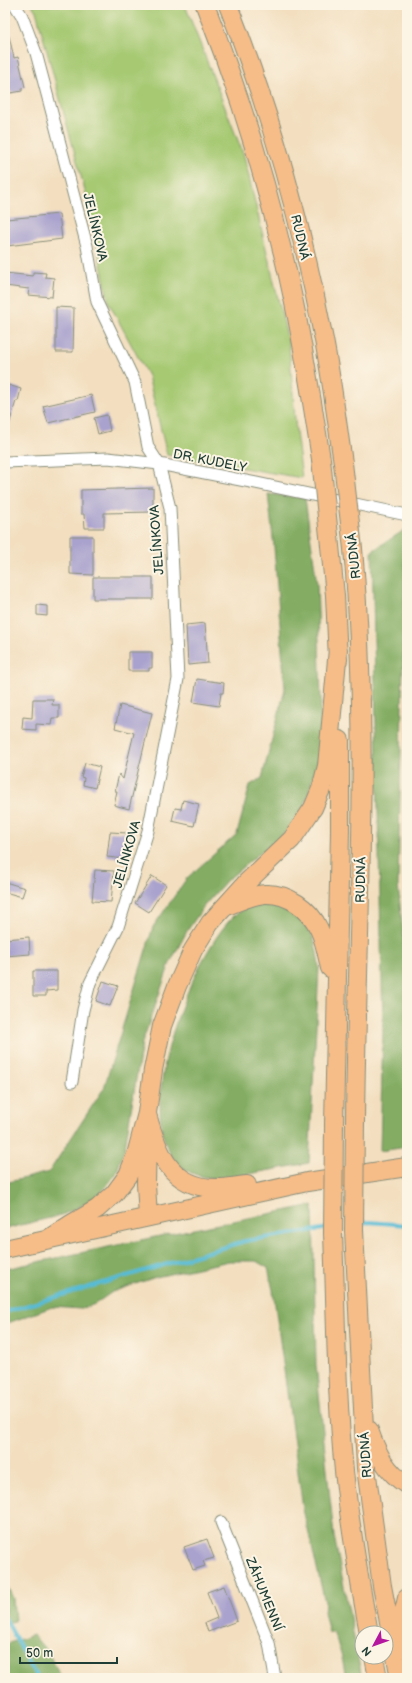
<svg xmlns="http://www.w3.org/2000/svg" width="412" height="1683" viewBox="0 0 412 1683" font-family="'Balsamiq Sans',sans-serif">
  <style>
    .green { fill: #a6c972; stroke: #628353 }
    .forest { fill: #84ad64; stroke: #52754c }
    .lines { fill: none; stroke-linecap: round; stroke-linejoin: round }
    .stream { stroke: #57bcd6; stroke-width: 4 }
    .building { fill: #a9a2ce }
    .minor-casing { stroke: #898e7a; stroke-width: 13 }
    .trunk-casing { stroke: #898e7a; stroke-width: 20 }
    .minor { stroke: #fff; stroke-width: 11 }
    .trunk { stroke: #f7bd88; stroke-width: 18 }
    .trunk-bridge-casing { stroke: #898e7a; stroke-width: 20; stroke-linecap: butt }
    .trunk-bridge { stroke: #f7bd88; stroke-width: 18 }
    .labels { text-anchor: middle; stroke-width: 4; stroke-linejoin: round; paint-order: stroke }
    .street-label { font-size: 13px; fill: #1f3d34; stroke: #fcf5e5 }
  </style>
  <rect width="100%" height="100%" fill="#fcf5e5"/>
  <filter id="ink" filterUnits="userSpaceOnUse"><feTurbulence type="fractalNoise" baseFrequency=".025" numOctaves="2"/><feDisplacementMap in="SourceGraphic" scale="8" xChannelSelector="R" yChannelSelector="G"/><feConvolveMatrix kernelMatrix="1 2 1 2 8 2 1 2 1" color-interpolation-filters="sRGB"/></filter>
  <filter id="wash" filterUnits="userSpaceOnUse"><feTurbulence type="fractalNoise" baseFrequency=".012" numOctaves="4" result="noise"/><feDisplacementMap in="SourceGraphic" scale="16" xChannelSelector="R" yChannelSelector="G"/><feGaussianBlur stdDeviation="0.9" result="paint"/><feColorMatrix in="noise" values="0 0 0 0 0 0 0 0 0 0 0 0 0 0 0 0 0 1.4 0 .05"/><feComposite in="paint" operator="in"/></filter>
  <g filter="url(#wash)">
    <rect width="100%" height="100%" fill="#f3dfc0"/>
    <path class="green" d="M 32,5 L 185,5 L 244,156 L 289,345 L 296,432 L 302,478 L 167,455 L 148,376 L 109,303 L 87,198 L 36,11 Z"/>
    <path class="forest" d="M 268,494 L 305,498 L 317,584 L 321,699 L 319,756 L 305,805 L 284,834 L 261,852 L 226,881 L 204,906 L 187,931 L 170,963 L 142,1043 L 125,1147 L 116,1174 L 101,1193 L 83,1205 L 62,1215 L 5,1229 L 5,1183 L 49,1172 L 104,1088 L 153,927 L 187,878 L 237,834 L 250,785 L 262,778 L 285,689 L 274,547 Z
      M 406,529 L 398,885 L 407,973 L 407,1147 L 380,1151 L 383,1027 L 372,551 Z
      M 270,902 C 306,908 316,934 319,968 L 309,1163 L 227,1178 C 99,1188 185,961 234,916 C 245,906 256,904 270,902 Z
      M 313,1205 L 316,1365 L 334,1536 L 362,1678 L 346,1678 L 341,1653 L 333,1632 L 329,1633 L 324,1612 L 325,1602 L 303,1509 L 273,1290 L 268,1268 L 256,1261 L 229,1261 L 156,1277 L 112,1292 L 95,1304 L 81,1309 L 52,1307 L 5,1324 L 5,1269 L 169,1234 Z
      M 5,1582 L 13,1598 L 15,1621 L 5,1623 Z
      M 33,1635 L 47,1651 L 62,1678 L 5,1678 L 5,1646 L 9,1643 Z"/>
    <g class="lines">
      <path class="stream" d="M 358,1223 L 369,1222 L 407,1225
        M 5,1312 L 245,1241 L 329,1228
        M 5,1618 L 37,1678"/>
    </g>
    <g id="blocks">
      <path class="building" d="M 9,36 L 14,58 L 18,57 L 19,61 L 25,87 L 22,88 L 22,91 L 11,93 L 10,90 L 8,91 L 5,79 L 5,37 Z
        M 59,214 L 62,239 L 7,246 L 6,219 Z
        M 33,272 L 46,273 L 45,277 L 54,278 L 52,297 L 28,295 L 29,289 L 5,286 L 5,273 L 33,276 Z
        M 56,307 L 74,308 L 73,352 L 56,352 Z
        M 5,384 L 21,389 L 18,401 L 16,401 L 8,428 L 5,428 Z
        M 91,395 L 95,412 L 48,423 L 43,406 Z
        M 107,415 L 110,431 L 98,434 L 94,418 Z
        M 153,488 L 153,512 L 104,513 L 104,528 L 85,528 L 84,514 L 81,514 L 81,490 Z
        M 70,536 L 93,536 L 93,575 L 70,574 Z
        M 93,577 L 153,577 L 153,599 L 93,599 Z
        M 37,605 L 47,606 L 47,616 L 37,615 Z
        M 205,623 L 208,663 L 188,665 L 186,625 Z
        M 128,652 L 152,652 L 152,668 L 149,668 L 149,671 L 128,671 Z
        M 197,679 L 224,683 L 223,693 L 221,693 L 219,706 L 193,702 Z
        M 33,699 L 53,699 L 52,705 L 59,705 L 59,718 L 52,718 L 51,725 L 36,724 L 36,730 L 22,729 L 23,717 L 32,718 Z
        M 120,705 L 152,713 L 129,809 L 114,805 L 117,791 L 115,791 L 119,774 L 123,779 L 134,733 L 115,728 Z
        M 85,763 L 100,767 L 95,788 L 83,785 L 84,778 L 81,777 Z
        M 183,800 L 199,804 L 194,826 L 172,821 L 175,808 L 181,809 Z
        M 110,832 L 127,833 L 125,859 L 107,857 Z
        M 95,870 L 114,871 L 111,902 L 92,901 Z
        M 152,876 L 166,885 L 149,912 L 135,903 Z
        M 5,882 L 25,888 L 22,897 L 5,892 Z
        M 29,937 L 30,954 L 5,956 L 5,939 Z
        M 33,971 L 57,971 L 57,990 L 46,991 L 46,996 L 33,996 Z
        M 103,981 L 118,986 L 110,1006 L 96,1001 Z
        M 207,1539 L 214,1558 L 203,1561 L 205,1566 L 193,1570 L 184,1547 Z
        M 224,1586 L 237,1621 L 208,1632 L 205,1623 L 217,1618 L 207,1592 Z"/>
    </g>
  </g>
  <g filter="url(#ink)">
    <use href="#blocks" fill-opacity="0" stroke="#898e7a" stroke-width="1"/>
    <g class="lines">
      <g class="minor-casing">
        <path id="minor" d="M 15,5 L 22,16 L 36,53 L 48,98 L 87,246 L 97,302 L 135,382 L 148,447 L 159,464 L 170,508 L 178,679 L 148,831 L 118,927 L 90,983 L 83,1010 L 72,1082
          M 5,462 L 108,458 L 159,464 L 256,483 L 407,515
          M 221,1522 L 269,1643 L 275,1678"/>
      </g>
      <g class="trunk-casing">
        <path id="trunk" d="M 205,5 C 243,102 273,202 294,303 C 305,355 313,407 321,459
          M 228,5 C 271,113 302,226 324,340 C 332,381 337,422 343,463
          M 329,536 L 335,595 L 338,660
          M 353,549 C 370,740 357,932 355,1122
          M 227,906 C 239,901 252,895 265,894 C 288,893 310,909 319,929 C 325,941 327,955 330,968
          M 147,1114 C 157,1151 170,1188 216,1188 C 226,1188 236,1186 247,1185
          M 334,1125 L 340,831 L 340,740
          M 147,1140 L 146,1184 L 148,1217
          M 354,1230 L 366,1468 L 382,1586 L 400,1678
          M 333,1233 C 336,1312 336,1392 344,1471 C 350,1526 359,1579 369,1633
          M 48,1239 L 71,1224 L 97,1209 L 114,1194 L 128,1175 L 136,1155 L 147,1113 L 153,1070 L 162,1026 L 177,986 L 193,950 L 210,923 L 247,882 L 292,839 L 313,808 L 321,789 L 327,766 L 338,649
          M 5,1249 L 307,1182 L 407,1167
          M 369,1430 C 377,1453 386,1472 407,1485
          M 402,1649 L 404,1611 L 407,1598
          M 374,1657 L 378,1678"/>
      </g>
      <use href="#minor" class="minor"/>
      <use href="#trunk" class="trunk"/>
      <g class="trunk-bridge-casing">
        <path id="trunk-bridge" d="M 321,459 L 329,536
          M 343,463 L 353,549
          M 354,1230 L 355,1122
          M 333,1233 L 334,1125"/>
      </g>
      <use href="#trunk-bridge" class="trunk-bridge"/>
    </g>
  </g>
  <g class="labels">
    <g class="street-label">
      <text transform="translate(96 227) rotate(77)" y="5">JELÍNKOVA</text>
      <text transform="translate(301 237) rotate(77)" y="5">RUDNÁ</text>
      <text transform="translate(210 460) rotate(11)" y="5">DR. KUDELY</text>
      <text transform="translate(156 540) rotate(-94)" y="5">JELÍNKOVA</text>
      <text transform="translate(353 556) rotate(-96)" y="5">RUDNÁ</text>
      <text transform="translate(126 854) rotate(-74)" y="5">JELÍNKOVA</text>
      <text transform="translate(360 880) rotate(-89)" y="5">RUDNÁ</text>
      <text transform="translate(365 1455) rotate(-94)" y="5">RUDNÁ</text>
      <text transform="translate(265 1594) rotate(68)" y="5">ZÁHUMENNÍ</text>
    </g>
  </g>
  <rect width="412" height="1683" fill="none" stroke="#fcf5e5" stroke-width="20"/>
  <g transform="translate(374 1645) rotate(229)"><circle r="19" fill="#fcf5e5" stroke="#a4ab9e"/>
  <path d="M0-3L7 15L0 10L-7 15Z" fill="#b5179e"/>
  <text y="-6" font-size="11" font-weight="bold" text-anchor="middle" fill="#1f3d34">N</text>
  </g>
  <path d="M20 1657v6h97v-6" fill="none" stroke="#1f3d34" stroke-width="2"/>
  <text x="26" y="1657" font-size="12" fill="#1f3d34" stroke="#fcf5e5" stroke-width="3" paint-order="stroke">50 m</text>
</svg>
